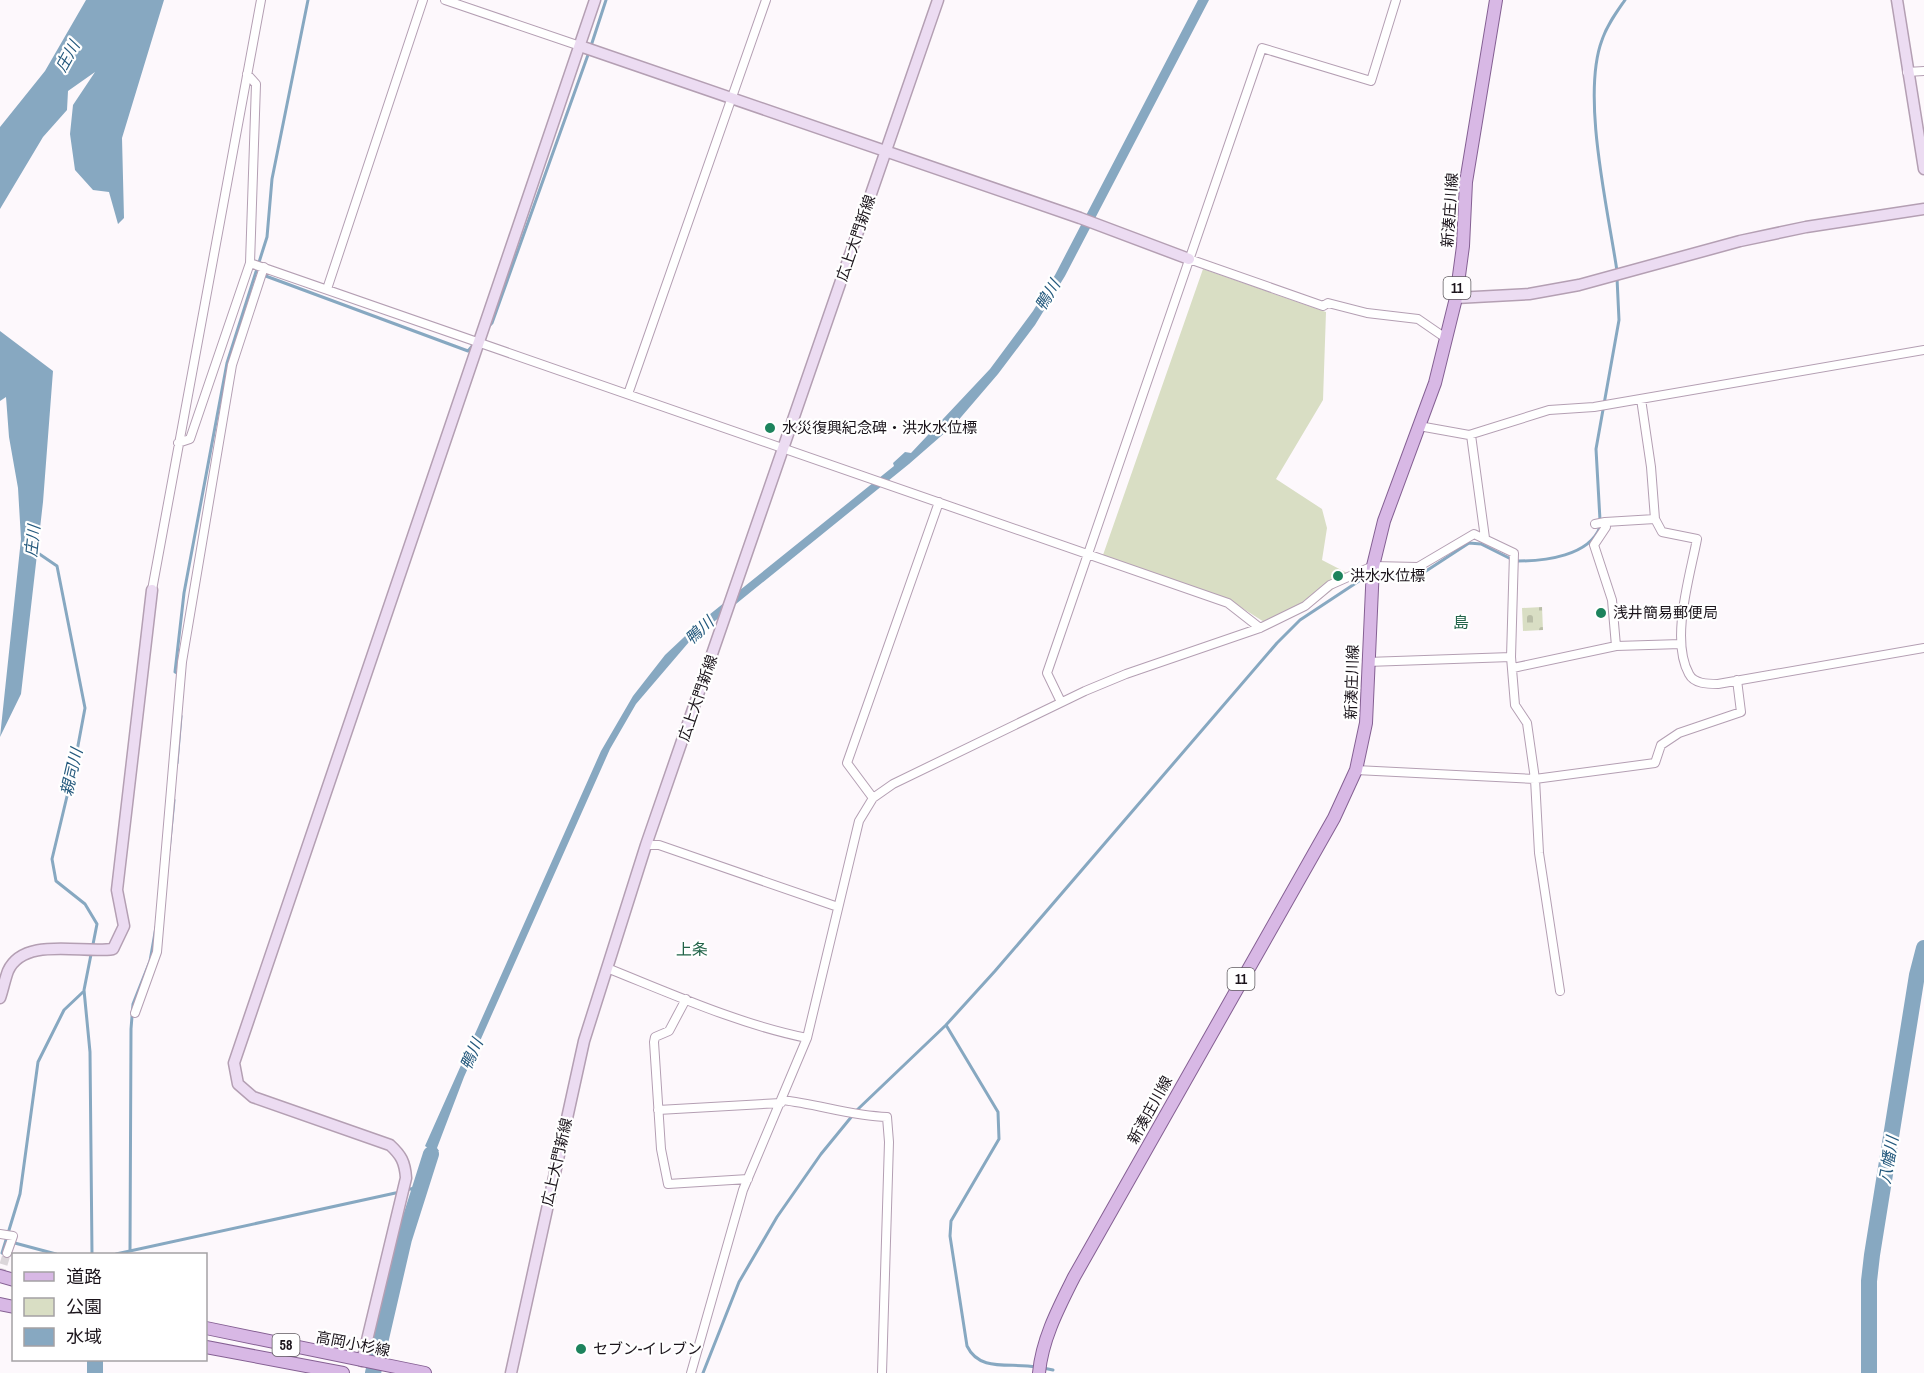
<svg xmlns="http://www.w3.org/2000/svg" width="1924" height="1373" viewBox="0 0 1924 1373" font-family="'Archivo Narrow','Noto Sans JP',sans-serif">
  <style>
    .cemetery { fill: url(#cemetery-stones) }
    .green { fill: #d9dec4 }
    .water { fill: #87a8c1 }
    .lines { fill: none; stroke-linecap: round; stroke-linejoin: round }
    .stream { stroke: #87a8c1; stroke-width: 3 }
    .river { stroke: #87a8c1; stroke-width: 16 }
    .street-tunnel { stroke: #dbd6da; stroke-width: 8; stroke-dasharray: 8 4; stroke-linecap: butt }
    .street-casing { stroke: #b49fb3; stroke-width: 10 }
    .secondary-casing { stroke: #b49fb3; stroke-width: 13 }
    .primary-casing { stroke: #856093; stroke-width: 14 }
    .street { stroke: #fff; stroke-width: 8 }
    .secondary { stroke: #ecdcf2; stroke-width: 10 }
    .primary { stroke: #d8b8e5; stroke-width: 12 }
    .poi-dot { fill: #1d835d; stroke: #fff; stroke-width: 2 }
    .labels { text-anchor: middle; stroke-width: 4.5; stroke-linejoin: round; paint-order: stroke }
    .shield { fill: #fff; stroke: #5f5a5f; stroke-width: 1.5 }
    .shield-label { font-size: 14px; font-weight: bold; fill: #1b141b }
    .street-label { font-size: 15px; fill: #1b141b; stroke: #fff }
    .poi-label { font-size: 15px; fill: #1b141b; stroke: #fff; text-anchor: start }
    .water-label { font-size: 16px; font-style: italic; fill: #24597d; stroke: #fff }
    .neighbourhood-label { font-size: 16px; fill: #226449; stroke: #fff }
  </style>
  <defs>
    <pattern id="cemetery-stones" width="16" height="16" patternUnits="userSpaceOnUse" patternTransform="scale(1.5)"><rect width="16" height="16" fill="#d9dec4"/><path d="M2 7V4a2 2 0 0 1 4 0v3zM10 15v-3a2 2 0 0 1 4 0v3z" fill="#babea8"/></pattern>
  </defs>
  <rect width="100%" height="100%" fill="#fdf8fc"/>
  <path class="cemetery" d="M 1542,607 L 1543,630 L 1523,631 L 1522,608 Z"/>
  <path class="green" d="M 1203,269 L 1326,312 L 1323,400 L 1276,479 L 1322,509 L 1327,528 L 1322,560 L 1351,575 L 1307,610 L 1272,627 L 1228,599 L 1103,555 Z"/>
  <path class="water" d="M 86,0 L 164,0 L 122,138 L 124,218 L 118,224 L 109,192 L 93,190 L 75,170 L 70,134 L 73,105 L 95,72 L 68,91 L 67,110 L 43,137 L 0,209 L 0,127 L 45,71 Z
    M 1198,0 L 1209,0 L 1065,276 L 1035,325 L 998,374 L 956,423 L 909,464 L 689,642 L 636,704 L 610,749 L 464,1077 L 437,1148 L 439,1151 L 436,1151 L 428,1175 L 420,1172 L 428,1148 L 425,1146 L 601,751 L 633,696 L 665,655 L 699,623 L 894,466 L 893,463 L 905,452 L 911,453 L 990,369 L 1033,311 L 1055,275 Z
    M 0,331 L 53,371 L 43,502 L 21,694 L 0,737 L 21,539 L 18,488 L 9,437 L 6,397 L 0,401 Z"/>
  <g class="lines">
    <path class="stream" d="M 591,46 L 606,0
      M 1617,271 C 1608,210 1581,96 1602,40 C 1607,25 1616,13 1625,0
      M 263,275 L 468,351 L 474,344
      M 488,327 L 492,323 L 589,52
      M 1600,520 L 1596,449 L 1619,320 L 1617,278
      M 35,551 L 57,566 L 85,708 L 74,767 L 52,859 L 56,881 L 85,904 L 97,924 L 84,990 L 90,1052 L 92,1254
      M 1518,561 C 1545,561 1589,556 1600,527
      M 1385,579 L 1423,573 L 1469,543 L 1481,544 L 1509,558
      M 179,674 L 175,672 L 184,593 L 227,363 L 267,237 L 272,179 L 308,0
      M 177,763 L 181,716
      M 169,850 L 174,800
      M 946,1025 L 998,1112 L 999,1139 L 951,1221 L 950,1236 L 967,1346 C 980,1373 1011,1362 1036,1367
      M 406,1190 L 419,1187
      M 11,1242 L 56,1254
      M 130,1251 L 131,1029 L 133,1004 L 150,961 L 156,927
      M 2,1253 L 20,1194 L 38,1062 L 64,1010 L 83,992
      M 116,1254 L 400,1192
      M 1043,1368 L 1053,1370
      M 703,1373 L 739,1282 L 777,1217 L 821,1154 L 857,1110 L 946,1025 L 995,971 L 1277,643 L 1300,620 L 1359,581"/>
    <path class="river" d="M 95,1360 L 95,1373
      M 373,1373 L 404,1239 L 431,1154
      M 1869,1373 L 1869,1281 L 1872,1255 L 1917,975 L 1924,948"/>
    <path class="street-tunnel" d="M 0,1276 L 7,1253"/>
    <g class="street-casing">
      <path id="street" d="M 445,0 L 580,46
        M 1907,72 L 1924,71
        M 247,74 L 256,84 L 250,263 L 1228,603 L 1260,628
        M 1189,259 L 1323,306 L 1328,303 L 1367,313 L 1418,319 L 1447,339
        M 327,289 L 423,0
        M 628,394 L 766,0
        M 1641,399 L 1651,467 L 1655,519 L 1662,532 L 1697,539 C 1690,576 1670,640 1689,674 C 1694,684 1708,684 1718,684 L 1924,648
        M 1419,426 L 1469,435 L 1549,410 L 1594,407 L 1924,350
        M 1471,435 L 1485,538
        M 178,443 L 190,439 L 250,263
        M 1605,522 L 1655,519
        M 1595,524 L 1605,522 L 1606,527 L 1594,545 L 1612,600 L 1616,646
        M 152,590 L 261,0
        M 1367,662 L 1511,657
        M 1513,668 L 1616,646 L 1681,644
        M 1061,702 L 1047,673 L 1262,48 L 1371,81 L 1396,0
        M 1356,770 L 1535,779 L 1655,763 L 1661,745 L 1679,733 L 1741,712 L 1737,680
        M 873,798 L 847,763 L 939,502
        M 646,845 L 659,845 L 838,907
        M 607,968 C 672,994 738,1024 807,1038
        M 686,999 L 669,1031 L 655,1037 L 654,1042 L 661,1149 L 668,1184 L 748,1179
        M 135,1013 L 157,952 L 182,662 L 232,365 L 264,267
        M 782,1100 C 818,1104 851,1116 887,1117 L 889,1142 L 882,1373
        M 658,1110 L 781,1103
        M 0,1234 L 13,1236 L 7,1253
        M 691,1373 L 743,1190 L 807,1038 L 859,821 L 873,798 L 893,784 L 1085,691 L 1126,674 L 1260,628 L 1305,606 L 1330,585 L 1373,566 L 1418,567 L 1474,534 L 1514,553 L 1511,657 L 1515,705 L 1527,723 L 1535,779 L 1539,853 L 1560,991"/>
    </g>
    <g class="secondary-casing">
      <path id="secondary" d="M 1897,0 L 1924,169
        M 580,46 L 1080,218 L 1189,259
        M 1456,298 L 1529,294 L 1579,285 L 1740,241 L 1806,227 L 1924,209
        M 0,998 C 3,989 5,979 8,971 C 24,936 82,954 113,949 L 124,926 L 117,890 L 152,590
        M 362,1361 L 406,1178 C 405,1162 401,1155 390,1145 L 253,1097 L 238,1084 L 234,1063 L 595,0
        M 511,1373 L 584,1041 L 646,845 L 938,0"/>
    </g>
    <g class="primary-casing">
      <path id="primary" d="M 0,1276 L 14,1280
        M 0,1304 L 14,1307
        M 206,1328 L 425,1373
        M 206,1347 L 343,1373
        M 1039,1373 C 1042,1339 1059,1307 1074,1277 L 1334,818 L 1356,770 L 1366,723 L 1373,566 L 1384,521 L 1435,383 L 1456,298 L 1463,246 L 1466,182 L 1496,0"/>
    </g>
    <use href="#street" class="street"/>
    <use href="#secondary" class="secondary"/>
    <use href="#primary" class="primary"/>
  </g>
  <g class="poi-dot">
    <circle cx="770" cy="428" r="6"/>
    <circle cx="1338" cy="576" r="6"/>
    <circle cx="1601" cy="613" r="6"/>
    <circle cx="581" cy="1349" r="6"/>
  </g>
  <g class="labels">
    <g class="shield">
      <rect x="1443.5" y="277" width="27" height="22" rx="4.5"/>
      <rect x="1227.5" y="968" width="27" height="22" rx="4.5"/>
      <rect x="272.5" y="1334" width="27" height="22" rx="4.5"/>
    </g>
    <g class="shield-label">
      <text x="1457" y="293">11</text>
      <text x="1241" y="984">11</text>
      <text x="286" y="1350">58</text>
    </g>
    <g class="street-label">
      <text transform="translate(1450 210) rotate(-86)" y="5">新湊庄川線</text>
      <text transform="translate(856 238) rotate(-71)" y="5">広上大門新線</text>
      <text transform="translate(1352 682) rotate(-88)" y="5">新湊庄川線</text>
      <text transform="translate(698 698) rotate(-71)" y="5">広上大門新線</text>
      <text transform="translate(1150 1110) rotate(-61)" y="5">新湊庄川線</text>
      <text transform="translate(557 1162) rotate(-77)" y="5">広上大門新線</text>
      <text transform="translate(353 1344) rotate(11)" y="5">高岡小杉線</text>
    </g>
    <g class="poi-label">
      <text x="782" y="433">水災復興紀念碑・洪水水位標</text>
      <text x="1350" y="581">洪水水位標</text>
      <text x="1613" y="618">浅井簡易郵便局</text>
      <text x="593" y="1354">セブン-イレブン</text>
    </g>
    <g class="water-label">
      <text transform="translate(67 56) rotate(-61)" y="6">庄川</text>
      <text transform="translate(1047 295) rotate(-59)" y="6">鴨川</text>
      <text transform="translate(32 541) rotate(-84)" y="6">庄川</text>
      <text transform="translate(699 630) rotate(-43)" y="6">鴨川</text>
      <text transform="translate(71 772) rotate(-77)" y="6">親司川</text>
      <text transform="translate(471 1054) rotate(-66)" y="6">鴨川</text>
      <text transform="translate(1888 1160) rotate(-80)" y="6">八幡川</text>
    </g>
    <g class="neighbourhood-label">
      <text x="1461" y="628">島</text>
      <text x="692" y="955">上条</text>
    </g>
  </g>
  <rect x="12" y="1253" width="195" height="108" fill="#ffffff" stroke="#a4a1a4" stroke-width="1.5"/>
  <rect x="24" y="1272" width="30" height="9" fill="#d8b8e5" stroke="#a4a1a4" stroke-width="1.5"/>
  <text x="66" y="1283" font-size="18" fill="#1b141b">道路</text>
  <rect x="24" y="1298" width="30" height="18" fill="#d9dec4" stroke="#a4a1a4" stroke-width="1.5"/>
  <text x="66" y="1313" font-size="18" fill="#1b141b">公園</text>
  <rect x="24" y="1328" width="30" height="18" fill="#87a8c1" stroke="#a4a1a4" stroke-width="1.5"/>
  <text x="66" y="1343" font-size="18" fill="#1b141b">水域</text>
</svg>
